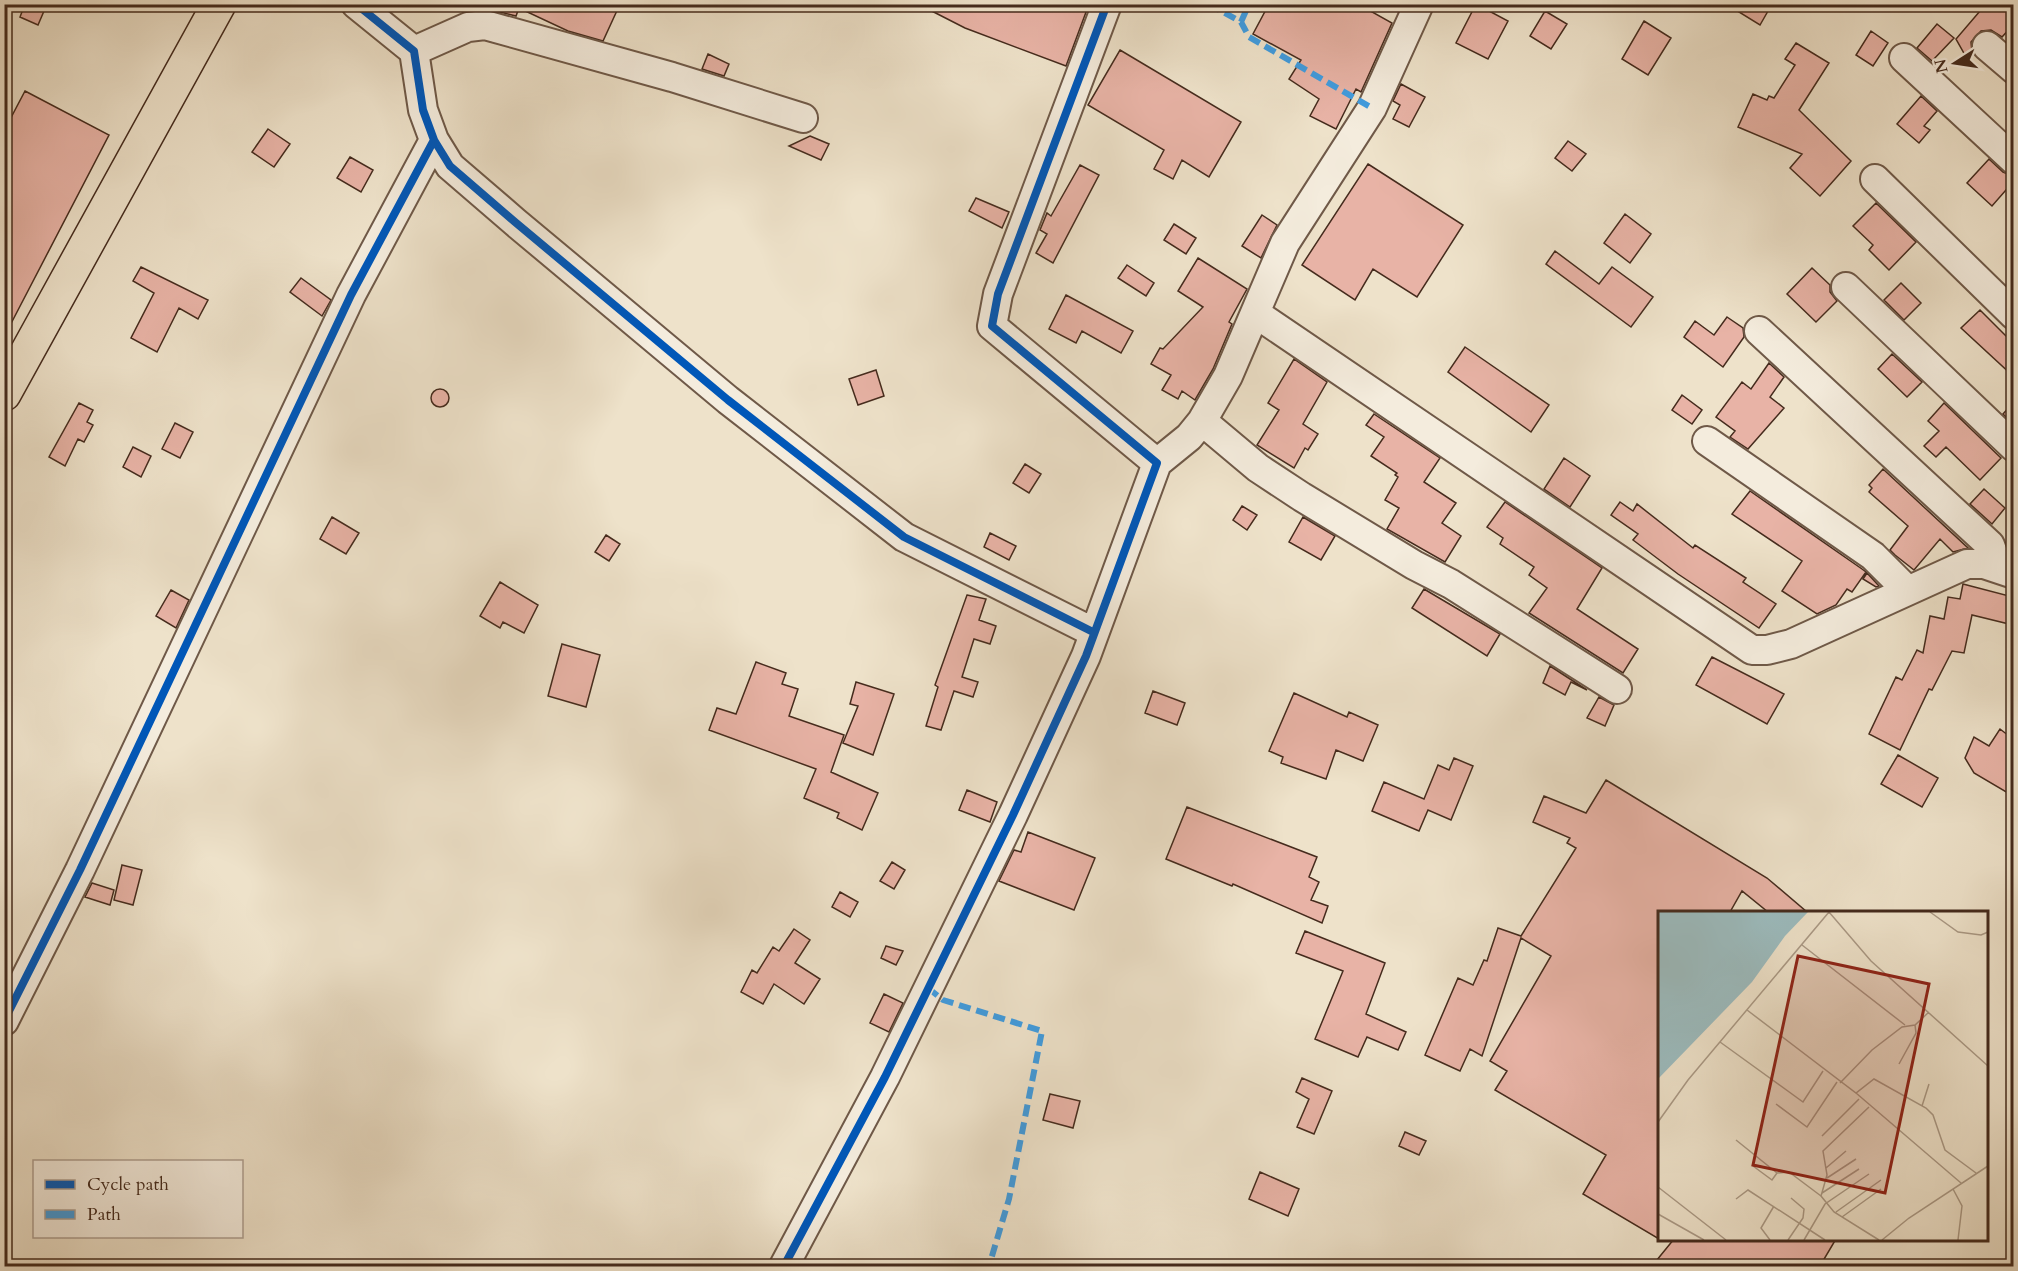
<svg xmlns="http://www.w3.org/2000/svg" width="2018" height="1271" viewBox="0 0 2018 1271" font-family="Cardo,serif">
  <style>
    .building { fill: #e8b3a6; stroke: #452b1d; stroke-width: 1.5 }
    .lines { fill: none; stroke-linecap: round; stroke-linejoin: round }
    .minor-casing { stroke: #6f5948; stroke-width: 32 }
    .major-casing { stroke: #452b1d; stroke-width: 36 }
    .minor { stroke: #f4ecdd; stroke-width: 28 }
    .major { stroke: #eee2ca; stroke-width: 33 }
    .quiet { stroke: #409cdf; stroke-width: 6; stroke-dasharray: 12 6; stroke-linecap: butt }
    .cycleway-casing { stroke: #f4ecdd; stroke-width: 11 }
    .cycleway { stroke: #0057b8; stroke-width: 8 }
    .inset-road { fill: none; stroke: #aa9985; stroke-width: 1.5 }
    .view { fill: #8f2418; fill-opacity: 0.15; stroke: #8f2418; stroke-width: 3 }
    .inset-edge { fill: none; stroke: #452b1d; stroke-width: 3 }
  </style>
  <rect width="100%" height="100%" fill="#eee2ca"/>
  <filter id="stains"><feTurbulence type="fractalNoise" baseFrequency=".00333" numOctaves="4"/><feColorMatrix values="0 0 0 0 .2 0 0 0 0 .09 0 0 0 0 .02 0 0 0 .5 -.17"/></filter>
  <radialGradient id="worn" r=".72"><stop offset=".6" stop-color="#630" stop-opacity="0"/><stop offset="1" stop-color="#630" stop-opacity=".3"/></radialGradient>
  <path class="building" d="M 25,4 L 47,4 L 38,25 L 20,17 Z
    M 467,4 L 620,4 L 603,41 L 568,31 L 519,8 L 516,16 Z
    M 918,4 L 1089,4 L 1066,66 L 965,28 Z
    M 1269,4 L 1358,4 L 1392,23 L 1361,92 L 1356,89 L 1336,129 L 1310,116 L 1319,99 L 1289,79 L 1301,60 L 1253,34 Z
    M 1476,4 L 1508,21 L 1488,59 L 1456,43 Z
    M 1726,4 L 1772,4 L 1760,25 Z
    M 1986,4 L 2013,4 L 2013,25 L 2002,37 L 1991,30 L 1981,31 L 1971,42 L 1972,52 L 1965,55 L 1956,39 Z
    M 1545,11 L 1567,24 L 1551,49 L 1530,36 Z
    M 1644,21 L 1671,38 L 1648,75 L 1622,59 Z
    M 1937,24 L 1954,38 L 1932,61 L 1917,48 Z
    M 1871,31 L 1888,43 L 1873,66 L 1856,55 Z
    M 1796,43 L 1829,63 L 1799,110 L 1851,161 L 1820,196 L 1790,168 L 1802,154 L 1738,127 L 1753,94 L 1767,100 L 1769,96 L 1774,98 L 1795,65 L 1785,59 Z
    M 1120,50 L 1241,122 L 1209,177 L 1182,160 L 1173,179 L 1154,169 L 1164,150 L 1088,105 Z
    M 708,54 L 729,64 L 724,76 L 702,69 Z
    M 1401,84 L 1425,97 L 1409,127 L 1393,119 L 1400,105 L 1393,101 Z
    M 25,91 L 109,135 L 4,337 L 4,131 Z
    M 1921,96 L 1937,111 L 1924,126 L 1930,130 L 1919,143 L 1897,124 Z
    M 268,129 L 290,144 L 274,167 L 252,152 Z
    M 810,136 L 829,144 L 821,160 L 789,146 Z
    M 1568,141 L 1586,154 L 1572,171 L 1555,158 Z
    M 350,157 L 373,170 L 361,192 L 337,178 Z
    M 1989,159 L 2003,172 L 2013,176 L 2013,182 L 1992,206 L 1967,183 Z
    M 1368,164 L 1463,225 L 1417,297 L 1373,269 L 1355,300 L 1302,265 Z
    M 1080,165 L 1099,175 L 1053,263 L 1036,253 L 1047,234 L 1040,230 L 1047,213 L 1051,216 Z
    M 976,198 L 1009,212 L 1002,228 L 969,211 Z
    M 1876,203 L 1916,242 L 1889,270 L 1869,250 L 1873,245 L 1853,226 Z
    M 1625,214 L 1651,234 L 1630,263 L 1604,243 Z
    M 1262,215 L 1277,225 L 1261,258 L 1242,246 Z
    M 1174,224 L 1196,238 L 1186,254 L 1164,240 Z
    M 1555,251 L 1599,284 L 1612,267 L 1653,297 L 1631,327 L 1546,264 Z
    M 1198,258 L 1247,289 L 1229,322 L 1232,324 L 1213,369 L 1195,400 L 1182,391 L 1178,399 L 1162,390 L 1171,375 L 1151,364 L 1160,348 L 1163,349 L 1203,307 L 1178,291 Z
    M 1127,265 L 1154,283 L 1146,296 L 1118,278 Z
    M 141,267 L 208,300 L 198,319 L 179,308 L 157,352 L 131,338 L 154,293 L 133,281 Z
    M 1812,268 L 1830,285 L 1830,292 L 1837,301 L 1816,322 L 1787,294 Z
    M 301,278 L 331,300 L 322,316 L 290,292 Z
    M 1901,283 L 1921,303 L 1904,320 L 1884,300 Z
    M 1066,295 L 1133,331 L 1121,353 L 1082,331 L 1076,343 L 1049,329 Z
    M 1980,310 L 2013,343 L 2013,376 L 1961,328 Z
    M 1727,317 L 1743,328 L 1744,337 L 1723,367 L 1684,337 L 1695,321 L 1714,335 Z
    M 1465,347 L 1549,405 L 1531,432 L 1448,372 Z
    M 1892,354 L 1922,382 L 1907,397 L 1878,369 Z
    M 1294,359 L 1327,382 L 1303,424 L 1318,434 L 1308,450 L 1305,448 L 1294,468 L 1257,445 L 1279,410 L 1268,403 Z
    M 1769,363 L 1784,377 L 1770,397 L 1784,408 L 1748,449 L 1730,437 L 1735,431 L 1716,417 L 1742,382 L 1751,389 Z
    M 876,370 L 884,396 L 858,405 L 849,379 Z
    M431 398a9 9 0 1 1 18 0a9 9 0 1 1-18 0Z
    M 1682,395 L 1702,410 L 1692,424 L 1672,410 Z
    M 79,403 L 93,410 L 87,422 L 93,425 L 84,442 L 78,439 L 65,466 L 49,457 Z
    M 1944,403 L 2001,458 L 1980,480 L 1946,447 L 1936,457 L 1924,446 L 1939,431 L 1928,421 Z
    M 2013,403 L 2013,424 L 2003,414 Z
    M 1374,414 L 1440,458 L 1424,482 L 1456,503 L 1442,523 L 1461,536 L 1445,562 L 1387,529 L 1399,508 L 1385,500 L 1398,477 L 1395,475 L 1397,473 L 1371,456 L 1384,437 L 1366,425 Z
    M 175,423 L 193,432 L 180,458 L 162,449 Z
    M 133,447 L 151,456 L 141,477 L 123,467 Z
    M 1564,458 L 1590,476 L 1570,507 L 1544,489 Z
    M 1025,464 L 1041,474 L 1029,493 L 1013,483 Z
    M 1883,469 L 1968,548 L 1953,552 L 1940,539 L 1914,570 L 1895,555 L 1890,550 L 1908,526 L 1869,492 L 1872,488 L 1869,485 Z
    M 1984,489 L 2005,508 L 1992,524 L 1970,504 Z
    M 1750,491 L 1862,569 L 1866,572 L 1852,592 L 1847,589 L 1836,605 L 1817,614 L 1782,591 L 1802,561 L 1732,514 Z
    M 1505,502 L 1602,568 L 1577,609 L 1638,649 L 1623,673 L 1529,613 L 1547,588 L 1529,575 L 1534,567 L 1500,544 L 1503,538 L 1487,527 Z
    M 1620,502 L 1633,511 L 1637,504 L 1693,548 L 1695,545 L 1746,578 L 1743,582 L 1776,604 L 1759,628 L 1678,574 L 1633,540 L 1638,534 L 1611,515 Z
    M 1242,506 L 1257,515 L 1247,530 L 1233,520 Z
    M 332,517 L 359,533 L 346,554 L 320,539 Z
    M 1303,517 L 1335,536 L 1321,560 L 1289,542 Z
    M 990,533 L 1016,546 L 1009,560 L 984,547 Z
    M 606,535 L 620,544 L 609,561 L 595,552 Z
    M 1867,573 L 1879,586 L 1876,587 L 1863,579 Z
    M 500,582 L 538,605 L 524,633 L 503,622 L 500,628 L 480,616 Z
    M 1963,584 L 2013,597 L 2013,625 L 1972,615 L 1964,653 L 1952,651 L 1932,690 L 1929,689 L 1900,750 L 1869,734 L 1896,677 L 1902,680 L 1917,650 L 1923,653 L 1930,616 L 1944,619 L 1948,597 L 1960,599 Z
    M 1424,589 L 1500,634 L 1487,656 L 1412,608 Z
    M 171,590 L 189,600 L 176,628 L 156,616 Z
    M 967,595 L 986,599 L 979,620 L 996,626 L 990,644 L 974,639 L 962,677 L 978,682 L 973,697 L 954,691 L 941,730 L 926,726 L 938,687 L 935,685 Z
    M 562,644 L 600,655 L 586,707 L 548,696 Z
    M 1712,657 L 1784,694 L 1767,724 L 1696,685 Z
    M 756,662 L 786,673 L 782,684 L 798,689 L 789,716 L 844,735 L 831,772 L 878,793 L 862,830 L 837,818 L 839,813 L 804,798 L 816,769 L 709,730 L 717,708 L 736,714 Z
    M 1550,666 L 1587,690 L 1571,682 L 1565,695 L 1543,683 Z
    M 856,682 L 894,694 L 873,755 L 843,743 L 858,706 L 850,704 Z
    M 1153,691 L 1185,703 L 1177,725 L 1145,713 Z
    M 1294,693 L 1347,717 L 1349,712 L 1378,725 L 1363,761 L 1336,750 L 1326,779 L 1281,763 L 1283,757 L 1269,751 Z
    M 1599,697 L 1614,705 L 1605,726 L 1587,718 Z
    M 2000,729 L 2013,739 L 2013,796 L 1974,773 L 1965,758 L 1974,737 L 1989,746 Z
    M 1898,755 L 1938,778 L 1922,807 L 1881,784 Z
    M 1454,758 L 1473,766 L 1451,820 L 1428,810 L 1419,831 L 1372,811 L 1384,782 L 1424,799 L 1438,765 L 1449,770 Z
    M 1606,780 L 1767,878 L 1807,912 L 1768,912 L 1742,891 L 1730,912 L 1659,912 L 1659,1239 L 1583,1194 L 1606,1155 L 1495,1090 L 1507,1071 L 1490,1061 L 1551,956 L 1521,938 L 1482,1056 L 1470,1049 L 1460,1071 L 1425,1055 L 1458,978 L 1473,985 L 1484,960 L 1487,961 L 1498,928 L 1521,936 L 1576,848 L 1567,843 L 1570,838 L 1533,822 L 1544,796 L 1586,813 Z
    M 967,790 L 997,802 L 990,822 L 959,810 Z
    M 1187,807 L 1317,857 L 1309,877 L 1319,882 L 1311,900 L 1328,906 L 1322,923 L 1233,884 L 1232,886 L 1166,859 Z
    M 1028,832 L 1095,858 L 1074,910 L 999,881 L 1014,850 L 1021,852 Z
    M 892,862 L 905,870 L 894,889 L 880,881 Z
    M 122,865 L 142,870 L 133,905 L 114,900 Z
    M 92,883 L 114,890 L 110,905 L 85,897 Z
    M 840,892 L 858,902 L 850,917 L 832,907 Z
    M 794,929 L 810,940 L 795,963 L 820,979 L 804,1004 L 774,984 L 763,1004 L 741,992 L 752,970 L 757,973 L 773,947 L 779,951 Z
    M 1305,931 L 1385,963 L 1366,1014 L 1406,1032 L 1398,1050 L 1367,1037 L 1358,1057 L 1315,1039 L 1343,971 L 1296,953 Z
    M 886,946 L 903,951 L 896,965 L 881,958 Z
    M 884,994 L 903,1003 L 889,1032 L 870,1023 Z
    M 1302,1078 L 1332,1091 L 1314,1134 L 1297,1127 L 1309,1099 L 1296,1092 Z
    M 1050,1094 L 1080,1101 L 1073,1128 L 1043,1120 Z
    M 1405,1132 L 1426,1141 L 1419,1155 L 1399,1146 Z
    M 1260,1172 L 1299,1189 L 1288,1216 L 1249,1199 Z
    M 1674,1239 L 1836,1239 L 1820,1266 L 1652,1266 Z"/>
  <g class="lines">
    <g class="minor-casing">
      <path id="minor" d="M 356,4 L 414,51 L 423,110 L 434,140 L 450,166 L 515,222 L 728,400 L 904,537 L 1093,632
        M 1987,46 L 2014,69
        M 414,51 L 468,27 L 485,25 L 672,77 L 803,118
        M 1904,58 L 2014,160
        M 1875,179 L 2014,315
        M 1846,287 L 2014,447
        M 1255,313 L 1752,650 L 1767,650 L 1791,644 L 1967,564 L 1984,564 L 2014,574
        M 1759,331 L 1990,545 L 1998,567
        M 1202,421 L 1258,468 L 1302,497 L 1414,565 L 1451,584 L 1617,689
        M 1707,441 L 1873,556 L 1907,590
        M 1157,463 L 1189,437 L 1202,421 L 1228,376 L 1285,243 L 1372,108 L 1419,4
        M 4,1021 L 80,870 L 351,295 L 434,140
        M 784,1266 L 885,1077 L 1013,815 L 1086,656 L 1157,463 L 992,326 L 998,294 L 1107,4"/>
    </g>
    <g class="major-casing">
      <path id="major" d="M 4,394 L 219,4"/>
    </g>
    <use href="#minor" class="minor"/>
    <use href="#major" class="major"/>
    <path class="quiet" d="M 1209,4 L 1241,22 L 1249,37 L 1372,108
      M 1241,22 L 1249,4
      M 928,988 L 943,1000 L 1042,1031 L 1009,1199 L 989,1266"/>
    <g class="cycleway-casing">
      <path id="cycleway" d="M 356,4 L 414,51 L 423,110 L 434,140 L 450,166 L 515,222 L 728,400 L 904,537 L 1093,632
        M 4,1021 L 80,870 L 351,295 L 434,140
        M 784,1266 L 885,1077 L 1013,815 L 1086,656 L 1157,463 L 992,326 L 998,294 L 1107,4"/>
    </g>
    <use href="#cycleway" class="cycleway"/>
  </g>
  <g transform="translate(1658 911)">
    <rect width="330" height="330" fill="#eee2ca"/>
    <path d="M 0,1 L 150,1 L 127,25 L 94,71 L 0,168 Z" fill="#9cbcbf"/>
    <path class="inset-road" d="M 171,1 L 213,50 L 330,155M 272,1 L 300,21 L 323,24 L 330,21M 144,34 L 247,114M 89,99 L 198,182 L 216,168 L 268,197 L 275,204 L 287,239 L 318,262M 62,131 L 145,191 L 165,160M 241,153 L 258,122 L 257,114M 182,172 L 214,139 L 244,116 L 257,114 L 271,101M 198,182 L 303,272M 118,193 L 149,216 L 179,171M 264,195 L 271,173M 211,196 L 165,240 L 169,264 L 163,285 L 176,301 L 221,329M 0,211 L 30,169 L 171,1M 164,225 L 201,188M 78,229 L 119,262 L 131,261 L 163,285M 95,255 L 114,269 L 119,262M 168,257 L 188,240M 169,267 L 198,248M 0,276 L 68,329M 295,278 L 304,295 L 300,329M 164,282 L 201,258M 78,288 L 90,279 L 167,329M 178,301 L 223,269M 0,303 L 46,329M 184,306 L 223,278M 112,329 L 103,317 L 116,295M 130,329 L 145,307 L 146,298 L 133,287M 146,329 L 167,293 L 211,263M 224,329 L 251,307 L 330,255"/>
    <path class="view" d="M 140,45 L 271,73 L 227,282 L 95,254 Z"/>
    <rect width="330" height="330" class="inset-edge"/>
  </g>
  <rect width="2018" height="1271" fill="none" stroke="#eee2ca" stroke-width="24"/>
  <rect x="6" y="6" width="2006" height="1259" fill="none" stroke="#452b1d" stroke-width="3"/>
  <rect x="12" y="12" width="1994" height="1247" fill="none" stroke="#452b1d" stroke-width="1.5"/>
  <rect x="33" y="1160" width="210" height="78" fill="#f4ecdd" stroke="#ae9f90" stroke-width="1.5"/>
  <rect x="45" y="1180" width="30" height="9" fill="#0057b8" stroke="#ae9f90" stroke-width="1.5"/>
  <text x="87" y="1190" font-size="18" fill="#452b1d">Cycle path</text>
  <rect x="45" y="1210" width="30" height="9" fill="#409cdf" stroke="#ae9f90" stroke-width="1.5"/>
  <text x="87" y="1220" font-size="18" fill="#452b1d">Path</text>
  <g transform="translate(1955 63) rotate(258)" stroke="#f4ecdd" stroke-width="4.5" paint-order="stroke">
  <path d="M0-4.5L10 22L0 15L-10 22Z" fill="#452b1d"/>
  <text y="-9" font-size="16" font-weight="bold" text-anchor="middle" fill="#452b1d">N</text>
  </g>
  <rect width="100%" height="100%" filter="url(#stains)"/>
  <rect width="100%" height="100%" fill="url(#worn)"/>
</svg>
